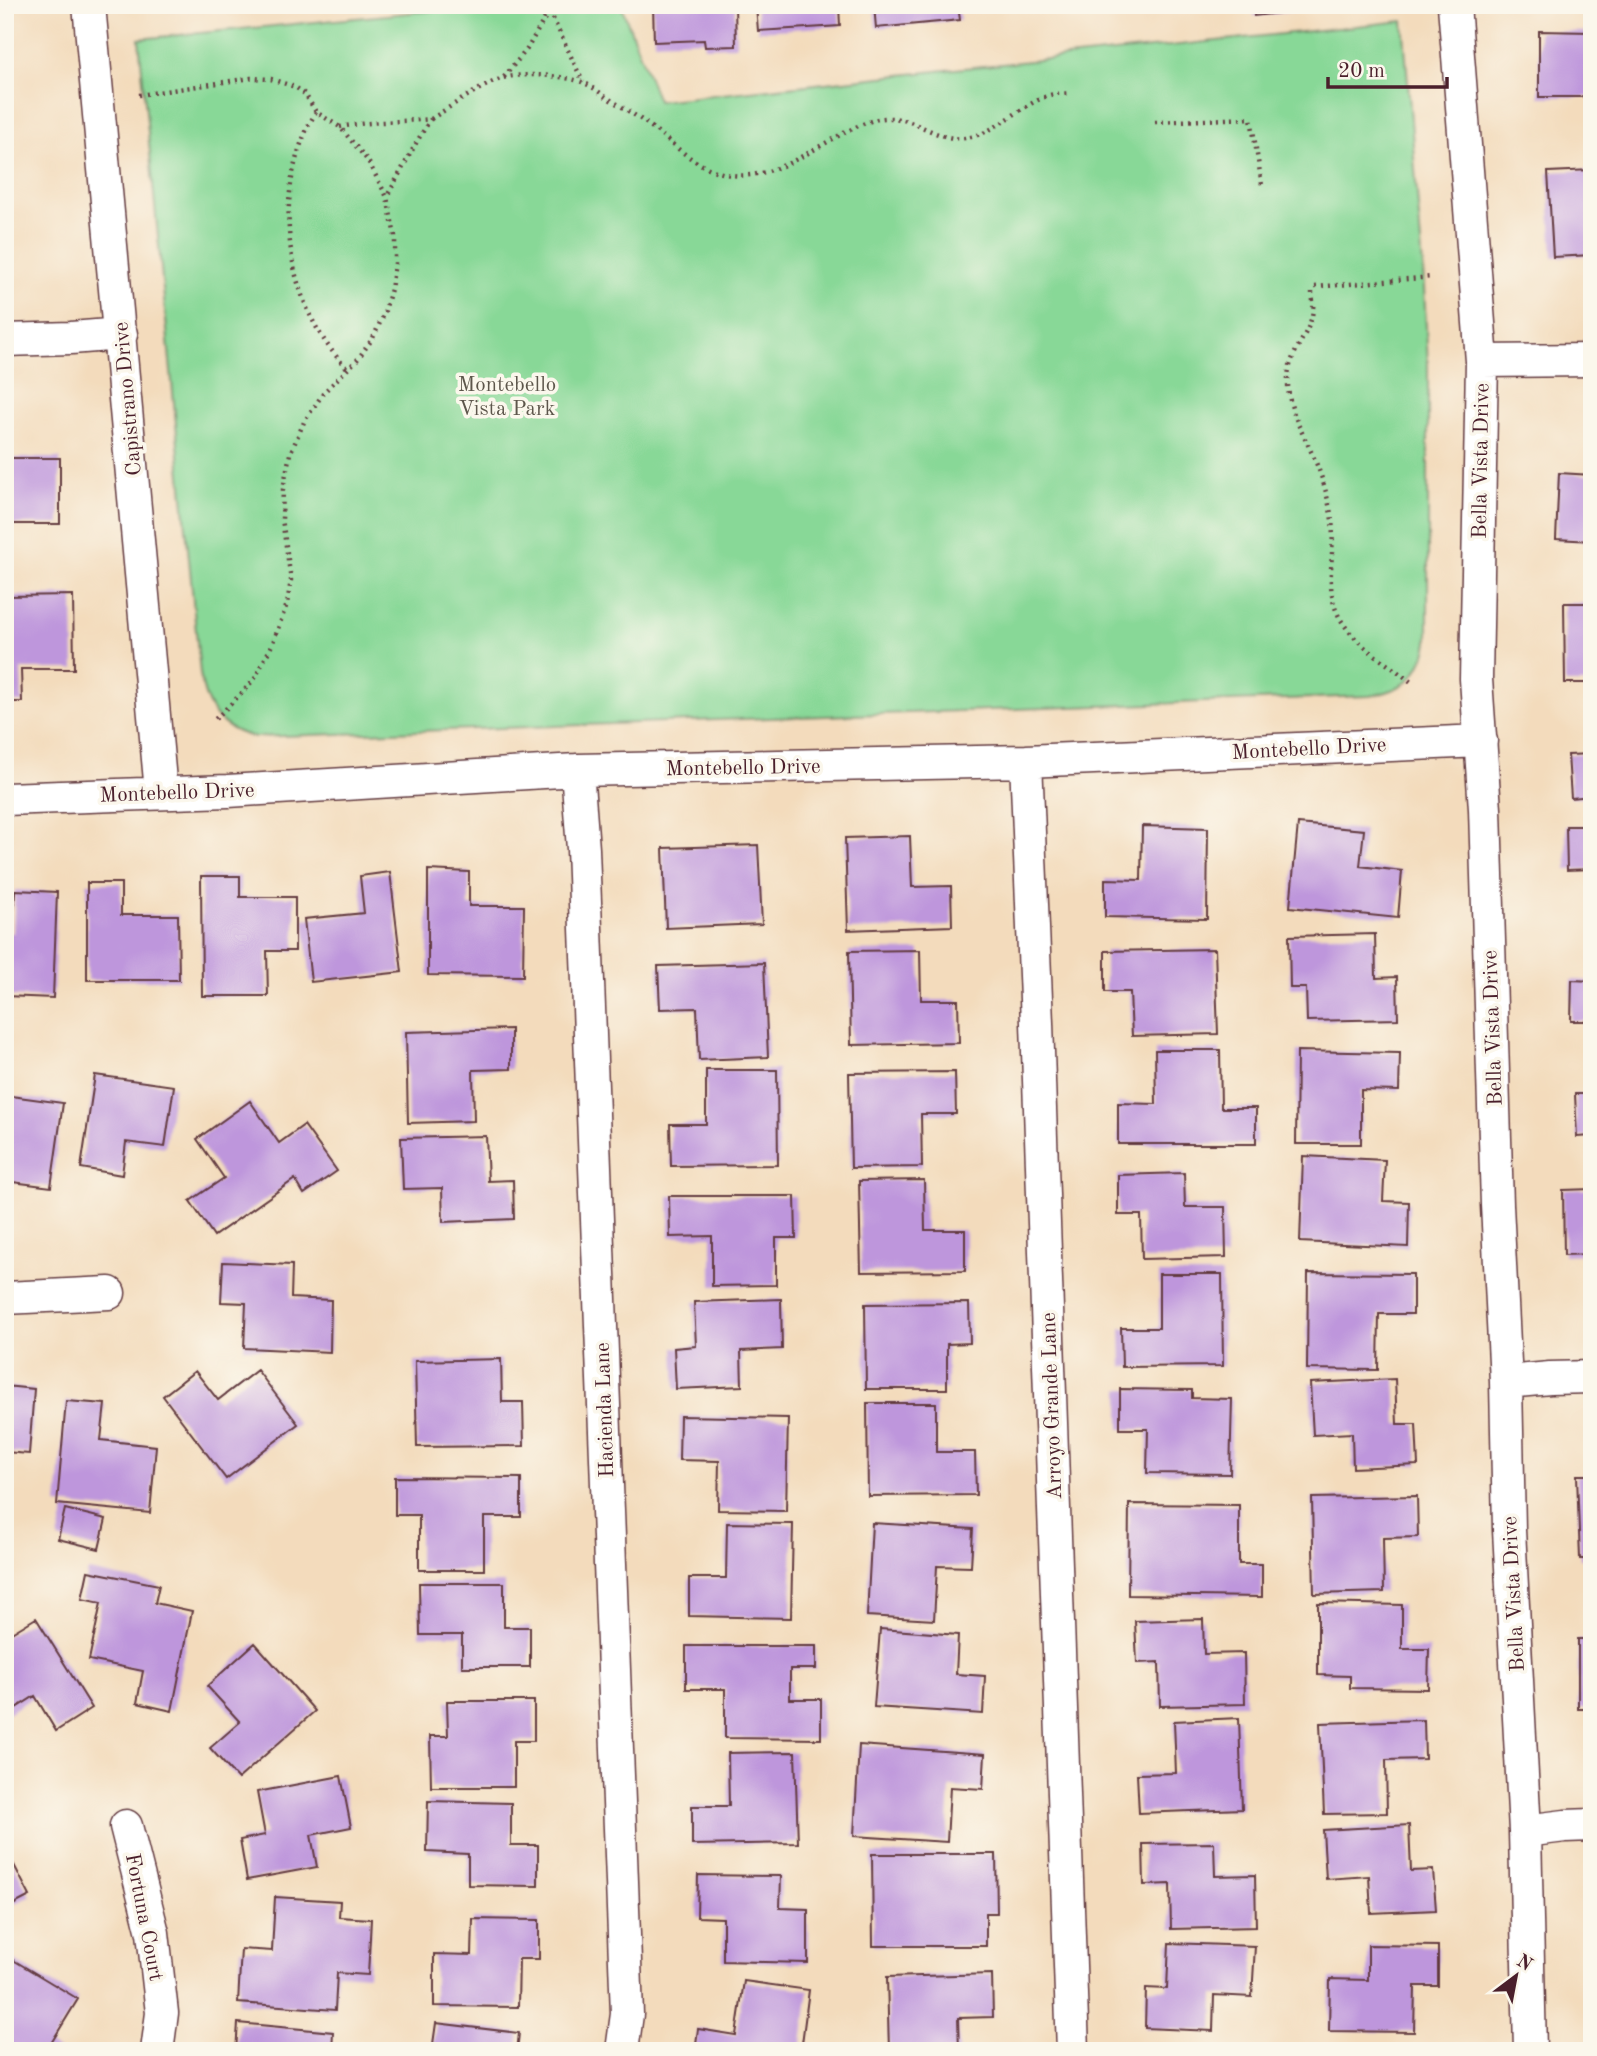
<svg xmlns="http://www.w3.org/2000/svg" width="1597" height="2056" viewBox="0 0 1597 2056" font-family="'Old Standard TT',serif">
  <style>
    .green { fill: #88d897; stroke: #697c61; stroke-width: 2 }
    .building { fill: #be96dc }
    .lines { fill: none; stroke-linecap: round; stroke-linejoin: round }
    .street-casing { stroke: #633b41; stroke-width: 35 }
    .path { stroke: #633b41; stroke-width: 4.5; stroke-dasharray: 2 5; stroke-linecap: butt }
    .street { stroke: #fff; stroke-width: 32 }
    .labels { text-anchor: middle; stroke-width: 7; stroke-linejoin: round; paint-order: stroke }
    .park-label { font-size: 21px; fill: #5d564b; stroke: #fbf7ec }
    .street-label { font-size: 21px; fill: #4a1f2b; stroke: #fbf7ec }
  </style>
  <rect width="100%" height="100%" fill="#fbf7ec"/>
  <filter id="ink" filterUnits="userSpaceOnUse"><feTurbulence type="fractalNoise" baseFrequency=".0143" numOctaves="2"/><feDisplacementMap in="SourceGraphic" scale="14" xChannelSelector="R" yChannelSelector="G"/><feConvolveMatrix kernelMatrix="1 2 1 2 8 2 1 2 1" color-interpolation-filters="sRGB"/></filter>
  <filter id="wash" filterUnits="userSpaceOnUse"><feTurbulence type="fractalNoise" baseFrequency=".00686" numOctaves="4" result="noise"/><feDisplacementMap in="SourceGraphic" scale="28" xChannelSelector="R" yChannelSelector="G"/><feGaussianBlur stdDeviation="1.57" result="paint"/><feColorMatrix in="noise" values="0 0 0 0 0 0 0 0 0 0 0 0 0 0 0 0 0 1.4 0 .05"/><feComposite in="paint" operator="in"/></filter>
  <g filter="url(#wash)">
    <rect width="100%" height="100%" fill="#f3dbbc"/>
    <path class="green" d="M 490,5 L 621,5 L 658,101 L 1403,21 L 1423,268 L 1428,366 L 1428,643 C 1421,676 1403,691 1369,696 L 255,737 C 219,730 205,708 200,673 L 139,39 Z"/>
    <g id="blocks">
      <path class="building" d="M 168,5 L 222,5 L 222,7 L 169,11 Z
        M 653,5 L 735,5 L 736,46 L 705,47 L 704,40 L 654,42 Z
        M 756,5 L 839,5 L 840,26 L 758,31 Z
        M 874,5 L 958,5 L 960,20 L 876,28 Z
        M 1253,5 L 1335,5 L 1335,7 L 1254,16 Z
        M 1539,31 L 1592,32 L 1592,97 L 1539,97 Z
        M 1592,170 L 1592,255 L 1553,257 L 1548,172 Z
        M 5,179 L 9,179 L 10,219 L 5,219 Z
        M 5,421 L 8,421 L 8,458 L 60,458 L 60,524 L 5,524 Z
        M 1559,473 L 1592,475 L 1592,541 L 1556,539 Z
        M 73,595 L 74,669 L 21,669 L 22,702 L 5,702 L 5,596 Z
        M 1564,603 L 1592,603 L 1592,683 L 1565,683 Z
        M 1592,754 L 1592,796 L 1571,798 L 1568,755 Z
        M 1298,824 L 1364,830 L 1360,866 L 1402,871 L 1398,918 L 1290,907 Z
        M 1142,826 L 1208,828 L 1207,919 L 1105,917 L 1105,879 L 1141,880 Z
        M 1566,826 L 1592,826 L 1592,869 L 1567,870 Z
        M 910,836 L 912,887 L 951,886 L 952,926 L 848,930 L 845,838 Z
        M 758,845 L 762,924 L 666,928 L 663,848 Z
        M 428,870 L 469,872 L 469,906 L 524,906 L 523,976 L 428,975 Z
        M 390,872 L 402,972 L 311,982 L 304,919 L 364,913 L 360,876 Z
        M 201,876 L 240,876 L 240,897 L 295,897 L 295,951 L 267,951 L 268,996 L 202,996 Z
        M 87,883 L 121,883 L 121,915 L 178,915 L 179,980 L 87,980 Z
        M 15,890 L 57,892 L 53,998 L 5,996 L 5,933 L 13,933 Z
        M 1375,934 L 1376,978 L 1397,977 L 1398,1019 L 1307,1021 L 1306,988 L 1290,988 L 1289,936 Z
        M 1215,949 L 1218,1034 L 1132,1036 L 1130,992 L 1105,992 L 1105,951 Z
        M 920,950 L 921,1000 L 958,1000 L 959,1043 L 851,1045 L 849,951 Z
        M 764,963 L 768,1057 L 699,1060 L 697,1008 L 660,1009 L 658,966 Z
        M 1572,980 L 1592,981 L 1592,1021 L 1571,1021 Z
        M 511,1029 L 511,1069 L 473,1070 L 474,1121 L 408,1123 L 406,1032 Z
        M 1155,1050 L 1220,1050 L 1221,1108 L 1256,1108 L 1256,1144 L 1118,1144 L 1118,1103 L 1156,1104 Z
        M 1297,1051 L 1400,1053 L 1399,1091 L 1361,1090 L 1361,1144 L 1296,1144 Z
        M 706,1070 L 777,1070 L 778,1165 L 671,1166 L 670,1124 L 706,1124 Z
        M 955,1072 L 956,1114 L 921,1114 L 922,1167 L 851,1168 L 849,1073 Z
        M 95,1075 L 174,1086 L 165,1147 L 126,1142 L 122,1175 L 81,1168 Z
        M 1575,1094 L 1592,1094 L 1592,1136 L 1577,1137 Z
        M 11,1096 L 63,1103 L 51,1187 L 5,1181 L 5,1136 Z
        M 250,1101 L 279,1143 L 304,1125 L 337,1171 L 304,1194 L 295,1179 L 214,1236 L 190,1201 L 224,1178 L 197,1139 Z
        M 486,1136 L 488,1181 L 513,1180 L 514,1219 L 443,1222 L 442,1188 L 403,1189 L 401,1138 Z
        M 1303,1156 L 1385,1160 L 1383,1201 L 1409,1202 L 1408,1247 L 1300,1242 Z
        M 1184,1173 L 1185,1207 L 1225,1207 L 1226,1257 L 1142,1259 L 1141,1215 L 1118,1215 L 1118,1175 Z
        M 924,1180 L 925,1230 L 965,1230 L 965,1271 L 861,1272 L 859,1181 Z
        M 1592,1189 L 1592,1254 L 1564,1255 L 1563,1190 Z
        M 669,1196 L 795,1196 L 796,1238 L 776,1238 L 776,1285 L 712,1286 L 712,1236 L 670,1237 Z
        M 223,1262 L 292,1265 L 291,1298 L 331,1300 L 330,1352 L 244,1348 L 246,1303 L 221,1302 Z
        M 1308,1273 L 1413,1274 L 1413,1314 L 1379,1314 L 1378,1370 L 1307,1369 Z
        M 1159,1274 L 1222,1274 L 1223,1366 L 1122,1367 L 1121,1328 L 1159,1328 Z
        M 781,1299 L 782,1349 L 741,1351 L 742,1386 L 676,1389 L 674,1348 L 696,1346 L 694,1302 Z
        M 969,1303 L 970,1343 L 947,1344 L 947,1389 L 866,1389 L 865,1304 Z
        M 501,1359 L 502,1402 L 523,1402 L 524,1446 L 417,1447 L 415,1361 Z
        M 257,1370 L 298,1424 L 226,1479 L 163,1396 L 195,1371 L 218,1400 Z
        M 1395,1379 L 1397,1424 L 1416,1424 L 1418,1465 L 1353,1468 L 1352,1433 L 1313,1435 L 1310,1383 Z
        M 5,1386 L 34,1389 L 29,1454 L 5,1452 Z
        M 1120,1389 L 1192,1390 L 1192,1398 L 1232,1399 L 1230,1474 L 1147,1473 L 1148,1429 L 1120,1429 Z
        M 66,1401 L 105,1404 L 101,1440 L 156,1446 L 150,1513 L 57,1504 Z
        M 867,1403 L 936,1403 L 936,1452 L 975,1452 L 976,1495 L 868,1496 Z
        M 680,1416 L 788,1418 L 786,1511 L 718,1510 L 719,1461 L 679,1460 Z
        M 1577,1475 L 1592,1475 L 1592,1559 L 1580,1559 Z
        M 395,1477 L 521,1478 L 521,1517 L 484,1517 L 484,1570 L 419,1570 L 419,1515 L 395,1515 Z
        M 1417,1496 L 1418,1537 L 1383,1538 L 1384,1592 L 1314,1594 L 1312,1498 Z
        M 1129,1504 L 1239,1505 L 1239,1564 L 1262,1564 L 1262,1597 L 1128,1595 Z
        M 65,1509 L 106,1519 L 99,1549 L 58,1539 Z
        M 727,1523 L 793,1524 L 791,1618 L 689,1616 L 689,1578 L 726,1578 Z
        M 872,1523 L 973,1529 L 971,1567 L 937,1566 L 934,1620 L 867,1616 Z
        M 88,1571 L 159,1585 L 155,1603 L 192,1611 L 172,1711 L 137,1703 L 143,1671 L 89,1660 L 101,1603 L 82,1599 Z
        M 419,1583 L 504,1583 L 504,1627 L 530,1627 L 530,1667 L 462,1667 L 462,1635 L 420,1635 Z
        M 1318,1603 L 1402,1605 L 1402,1649 L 1429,1649 L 1428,1689 L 1350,1688 L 1350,1676 L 1318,1675 Z
        M 36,1618 L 92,1708 L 56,1731 L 35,1696 L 5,1715 L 5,1637 Z
        M 1203,1619 L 1204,1654 L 1244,1653 L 1245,1704 L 1160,1706 L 1159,1662 L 1137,1663 L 1135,1621 Z
        M 880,1629 L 958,1635 L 956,1674 L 985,1676 L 983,1714 L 874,1707 Z
        M 1578,1639 L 1592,1639 L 1592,1709 L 1578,1709 Z
        M 255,1643 L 315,1711 L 238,1779 L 210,1748 L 240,1722 L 207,1686 Z
        M 686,1646 L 816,1646 L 816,1669 L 790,1669 L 790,1699 L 821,1699 L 821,1739 L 725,1738 L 725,1689 L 686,1689 Z
        M 447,1701 L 534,1701 L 534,1741 L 514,1741 L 514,1787 L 431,1787 L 430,1736 L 448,1736 Z
        M 1239,1718 L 1242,1809 L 1139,1813 L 1137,1774 L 1176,1773 L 1174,1721 Z
        M 1424,1720 L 1425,1759 L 1386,1760 L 1387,1813 L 1324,1814 L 1320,1723 Z
        M 859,1745 L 985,1754 L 983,1789 L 950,1787 L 947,1842 L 854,1836 Z
        M 795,1752 L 798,1843 L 692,1845 L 692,1806 L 729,1806 L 728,1753 Z
        M 341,1776 L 351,1827 L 311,1835 L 317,1867 L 247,1880 L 240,1840 L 265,1835 L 257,1792 Z
        M 428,1801 L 511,1803 L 511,1845 L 538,1845 L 538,1886 L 468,1885 L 468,1854 L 427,1852 Z
        M 1409,1825 L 1411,1871 L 1433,1870 L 1436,1910 L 1371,1913 L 1369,1876 L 1326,1879 L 1323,1830 Z
        M 1214,1843 L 1215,1876 L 1255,1875 L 1256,1927 L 1171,1929 L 1170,1884 L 1144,1885 L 1143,1844 Z
        M 872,1854 L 996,1854 L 997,1913 L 986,1913 L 986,1946 L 873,1946 Z
        M 12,1861 L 30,1896 L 5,1909 L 5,1865 Z
        M 698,1875 L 781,1876 L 780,1908 L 808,1909 L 808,1963 L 723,1961 L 723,1918 L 697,1917 Z
        M 275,1897 L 340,1901 L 339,1917 L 371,1919 L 368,1975 L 337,1973 L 335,2010 L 238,2003 L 241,1949 L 272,1951 Z
        M 473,1919 L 539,1920 L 539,1959 L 519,1959 L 518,2007 L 434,2006 L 434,1954 L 472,1955 Z
        M 1169,1943 L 1255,1946 L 1252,1997 L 1214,1995 L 1213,2031 L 1145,2028 L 1146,1988 L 1167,1989 Z
        M 1368,1945 L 1438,1946 L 1438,1986 L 1415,1986 L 1414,2032 L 1329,2031 L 1330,1979 L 1368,1980 Z
        M 5,1955 L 78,1999 L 50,2045 L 60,2051 L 5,2051 Z
        M 992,1974 L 993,2017 L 958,2018 L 959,2051 L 889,2051 L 887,1977 Z
        M 744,1981 L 809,1990 L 801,2051 L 695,2051 L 698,2029 L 736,2035 Z
        M 238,2023 L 333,2032 L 332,2051 L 236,2051 Z
        M 436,2023 L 519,2033 L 517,2051 L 432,2051 Z"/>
    </g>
  </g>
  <g filter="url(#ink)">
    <use href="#blocks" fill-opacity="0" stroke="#633b41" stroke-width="2"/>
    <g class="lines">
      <g class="street-casing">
        <path id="street" d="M 89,5 L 161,792
          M 1454,5 L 1482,361 L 1476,679 L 1485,809 L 1497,1205 L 1506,1382 L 1509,1530 L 1525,1831 L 1530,2051
          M 5,340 L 71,338 L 121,334
          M 1482,361 L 1592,360
          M 1026,761 L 1037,1023 L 1073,2051
          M 577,770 L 583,849 L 627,2014 L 622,2051
          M 5,799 L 228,791 L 577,770 L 1026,761 L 1481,741
          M 5,1298 L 109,1293
          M 1506,1382 L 1550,1378 L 1592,1377
          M 126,1826 L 153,1933 L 162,2013 L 157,2051
          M 1525,1831 L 1565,1826 L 1592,1825"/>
      </g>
      <path class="path" d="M 550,12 L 583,82
        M 504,77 L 527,49 L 549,11 L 550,5
        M 139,95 L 251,78 L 271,79 L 295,87 L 305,94 L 316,112 L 340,127 L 368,161 L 387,197 L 395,236 L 395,263 L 391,289 L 384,314 L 373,338 L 357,360 L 324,392 L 304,422 L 290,454 L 283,489 L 282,519 L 291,580 L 287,604 L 272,645 L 255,678 L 241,694 L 213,721
        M 316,112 C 270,189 283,304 347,368
        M 431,119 C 453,105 476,89 500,79 C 518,72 566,75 584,83 C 592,86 599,92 606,97 C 624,108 643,120 659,133 C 681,151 702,171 732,175 C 782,181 828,134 874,120 C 912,109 936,146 971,137 C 1000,130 1022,104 1050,95 C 1057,93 1065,94 1071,93
        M 1155,122 L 1251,118 L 1262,185
        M 340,127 C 370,121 401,122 431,119 C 414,144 402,171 387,196
        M 1315,287 L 1432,277
        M 1312,292 C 1312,297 1314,303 1313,308 C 1312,333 1289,351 1288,378 C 1287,410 1302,430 1314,458 C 1322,476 1327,494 1331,514 C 1338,551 1320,590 1343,623 C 1360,649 1388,663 1411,682"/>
      <use href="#street" class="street"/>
    </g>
  </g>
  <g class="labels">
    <g class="park-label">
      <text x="507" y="391">Montebello<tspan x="507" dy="24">Vista Park</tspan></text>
    </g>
    <g class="street-label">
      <text transform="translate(127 399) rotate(-95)" y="7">Capistrano Drive</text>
      <text transform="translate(1480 461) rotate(-89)" y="7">Bella Vista Drive</text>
      <text transform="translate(1309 748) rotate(-3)" y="7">Montebello Drive</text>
      <text transform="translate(743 767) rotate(-1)" y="7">Montebello Drive</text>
      <text transform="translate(177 792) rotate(-2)" y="7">Montebello Drive</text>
      <text transform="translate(1492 1028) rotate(-92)" y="7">Bella Vista Drive</text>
      <text transform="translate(1051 1406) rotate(-92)" y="7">Arroyo Grande Lane</text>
      <text transform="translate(604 1410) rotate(-92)" y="7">Hacienda Lane</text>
      <text transform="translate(1513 1594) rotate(-93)" y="7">Bella Vista Drive</text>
      <text transform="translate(145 1917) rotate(79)" y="7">Fortuna Court</text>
    </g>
  </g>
  <rect width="1597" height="2056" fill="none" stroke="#fbf7ec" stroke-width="28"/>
  <g transform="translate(1516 1976) rotate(32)" stroke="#fbf7ec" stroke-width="5" paint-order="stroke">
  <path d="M0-5L12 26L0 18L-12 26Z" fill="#4a1f2b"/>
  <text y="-10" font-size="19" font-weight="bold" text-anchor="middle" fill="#4a1f2b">N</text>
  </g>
  <path d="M1328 77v10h119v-10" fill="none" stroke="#4a1f2b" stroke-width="3.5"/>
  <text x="1338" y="77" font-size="21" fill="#4a1f2b" stroke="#fbf7ec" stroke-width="5" paint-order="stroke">20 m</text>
</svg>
